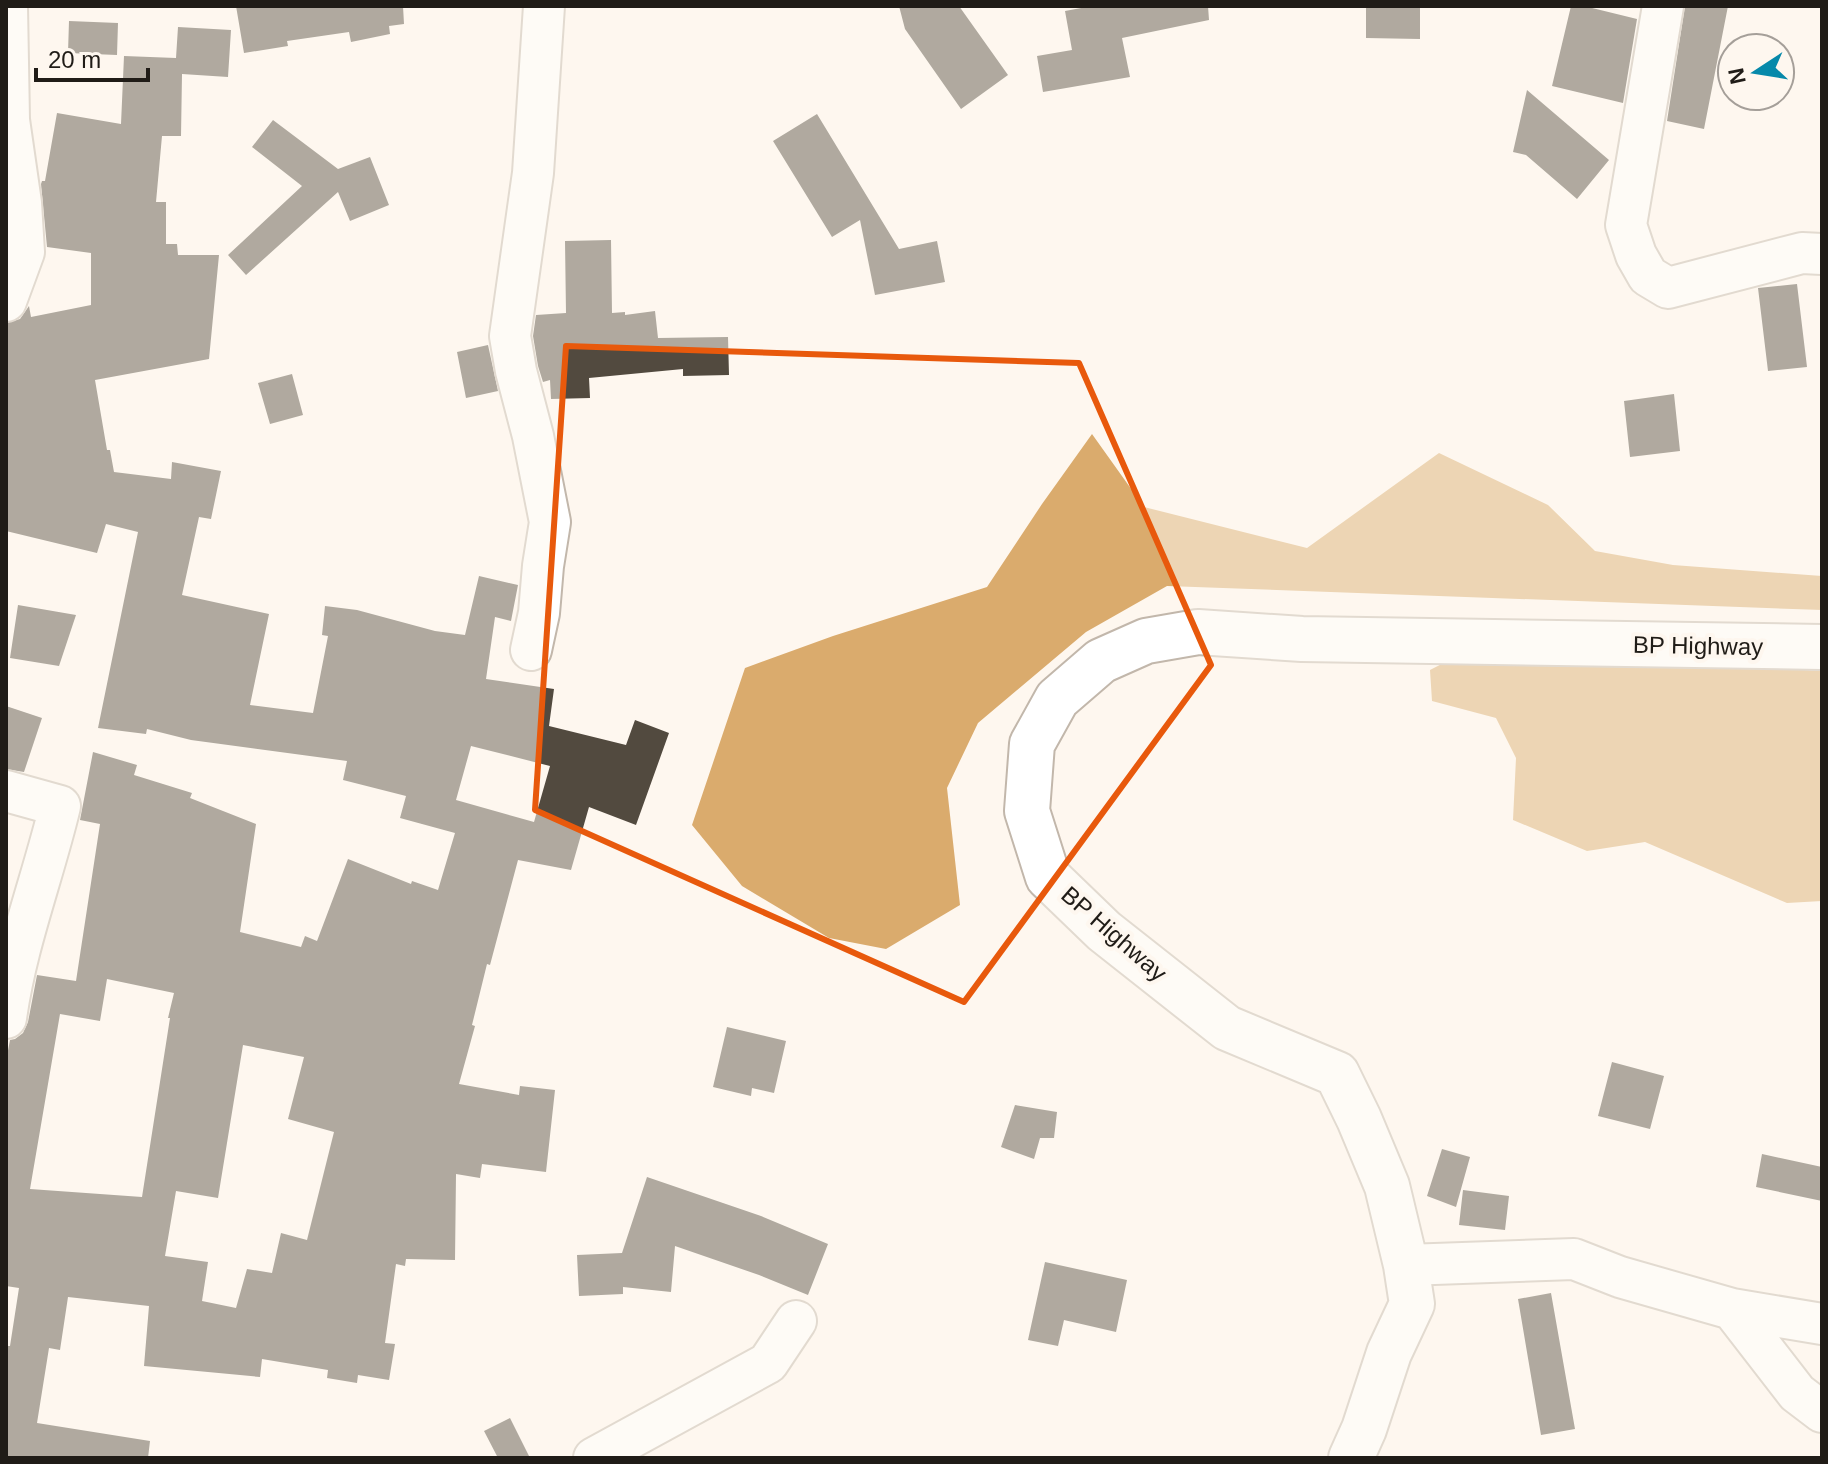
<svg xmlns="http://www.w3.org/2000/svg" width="1828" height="1464" viewBox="0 0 1828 1464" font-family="Arial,sans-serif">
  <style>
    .forest { fill: #daab6d }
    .building { fill: #524a3f; fill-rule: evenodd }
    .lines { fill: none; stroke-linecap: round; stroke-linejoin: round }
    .street-casing { stroke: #c2b7ab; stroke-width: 44 }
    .highway-casing { stroke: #c2b7ab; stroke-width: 48 }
    .street { stroke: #fff; stroke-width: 40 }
    .highway { stroke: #fff; stroke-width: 44 }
    .marked { fill: none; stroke: #e8590c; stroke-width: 6; stroke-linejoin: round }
    .labels { text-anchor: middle; stroke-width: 8; stroke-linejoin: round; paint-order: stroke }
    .street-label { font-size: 24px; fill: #201c17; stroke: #fef7ef }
  </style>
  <rect width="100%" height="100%" fill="#fef7ef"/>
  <path class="forest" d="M 1092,434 L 1144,507 L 1307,548 L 1439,453 L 1548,505 L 1595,551 L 1673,565 L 1822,576 L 1822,610 L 1167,586 L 1086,632 L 978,723 L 947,788 L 960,905 L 886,949 L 829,938 L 742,886 L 692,825 L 745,668 L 833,636 L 987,587 L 1042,504 Z
    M 1461,654 L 1674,663 L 1822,671 L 1822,901 L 1787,903 L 1645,842 L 1587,851 L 1513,820 L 1516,758 L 1496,718 L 1432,701 L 1430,670 Z"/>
  <path class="building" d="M 236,6 L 403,6 L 404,24 L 389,26 L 390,34 L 351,42 L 349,32 L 287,41 L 288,46 L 244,53 Z
    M 899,6 L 959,6 L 1008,75 L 961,109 L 905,29 Z
    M 1092,6 L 1208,6 L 1209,20 L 1122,38 L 1130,77 L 1043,92 L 1037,56 L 1072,50 L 1065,11 Z
    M 1366,6 L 1420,6 L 1420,39 L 1366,38 Z
    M 1571,6 L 1584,6 L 1637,19 L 1623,103 L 1552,86 Z
    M 1685,6 L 1728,6 L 1704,129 L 1667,121 Z
    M 69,21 L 118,23 L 117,55 L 68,53 Z
    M 178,27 L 231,30 L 228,77 L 182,74 L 181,136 L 162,136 L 156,202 L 166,202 L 166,244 L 177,244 L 178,255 L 219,255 L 209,359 L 95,380 L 107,450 L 110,450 L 114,472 L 171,479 L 172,462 L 221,471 L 211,519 L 199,517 L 182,595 L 269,614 L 250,705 L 313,713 L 328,636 L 322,635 L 325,606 L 357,610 L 435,631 L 465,635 L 479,576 L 518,585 L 511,621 L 495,617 L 486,679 L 554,689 L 549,726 L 626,745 L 635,720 L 669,733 L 636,825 L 589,807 L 571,870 L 518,860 L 490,965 L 487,964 L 472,1025 L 475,1026 L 459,1084 L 519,1095 L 520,1086 L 555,1090 L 546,1172 L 482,1164 L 480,1178 L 456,1174 L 455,1260 L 406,1259 L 405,1266 L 396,1264 L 385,1343 L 395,1344 L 389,1380 L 358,1375 L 357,1383 L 327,1378 L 328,1370 L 262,1359 L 260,1377 L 144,1366 L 149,1306 L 68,1297 L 60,1350 L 49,1348 L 37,1423 L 150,1441 L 148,1458 L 6,1458 L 6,1346 L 10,1346 L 19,1288 L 6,1286 L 6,1061 L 10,1040 L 15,1039 L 23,1033 L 28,1022 L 37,975 L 76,981 L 100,824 L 80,820 L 93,752 L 137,765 L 134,775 L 192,793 L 190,798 L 256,824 L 240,932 L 301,947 L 305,936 L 317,941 L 348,859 L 411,884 L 412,881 L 438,890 L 455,833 L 400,818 L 406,796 L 343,780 L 347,761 L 191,740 L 147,729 L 146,734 L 98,728 L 138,532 L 106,524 L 97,553 L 6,531 L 6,323 L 20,319 L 29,306 L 31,317 L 91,305 L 91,253 L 47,247 L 41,184 L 42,181 L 45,181 L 57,113 L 121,124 L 124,56 L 176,58 ZM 471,746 L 550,766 L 534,822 L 456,800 ZM 107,979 L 174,993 L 168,1018 L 170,1018 L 142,1197 L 30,1189 L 60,1014 L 100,1021 ZM 243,1045 L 304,1057 L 288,1119 L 334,1132 L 307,1240 L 281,1233 L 272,1273 L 247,1269 L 236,1308 L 202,1301 L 208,1262 L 165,1256 L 176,1191 L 218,1198 Z
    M 1527,90 L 1609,160 L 1577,199 L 1526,155 L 1513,152 Z
    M 817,114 L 899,249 L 937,241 L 945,282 L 875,295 L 860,220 L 832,237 L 773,141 Z
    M 273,120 L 338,169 L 370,157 L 389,205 L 350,221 L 338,192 L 246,275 L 228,255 L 302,186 L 252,147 Z
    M 611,240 L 612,313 L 625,312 L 625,315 L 655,311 L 658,338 L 728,337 L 729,375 L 683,376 L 683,369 L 589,378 L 590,398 L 551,399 L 550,380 L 543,382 L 538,366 L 533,336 L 536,315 L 566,313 L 565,241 Z
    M 1797,284 L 1807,367 L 1768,371 L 1758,288 Z
    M 488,345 L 498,391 L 466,398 L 457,352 Z
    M 292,374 L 303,415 L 270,424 L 258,383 Z
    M 1674,394 L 1680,451 L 1630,457 L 1624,401 Z
    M 18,605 L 76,615 L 59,666 L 10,658 Z
    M 6,706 L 42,718 L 24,772 L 6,769 Z
    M 727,1027 L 786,1041 L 774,1093 L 752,1088 L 751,1096 L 713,1087 Z
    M 1612,1062 L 1664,1076 L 1650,1129 L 1598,1116 Z
    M 1015,1105 L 1057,1112 L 1054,1138 L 1040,1138 L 1034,1159 L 1001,1147 Z
    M 1442,1149 L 1470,1157 L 1456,1207 L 1427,1196 Z
    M 1762,1154 L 1822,1167 L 1822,1201 L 1756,1187 Z
    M 647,1177 L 761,1216 L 828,1244 L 808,1295 L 759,1275 L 675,1246 L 671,1292 L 623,1287 L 623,1294 L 579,1296 L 577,1255 L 622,1253 Z
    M 1463,1190 L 1509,1196 L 1505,1230 L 1459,1225 Z
    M 1045,1262 L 1127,1280 L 1116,1332 L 1064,1320 L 1058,1346 L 1028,1340 Z
    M 1551,1293 L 1575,1429 L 1541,1435 L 1518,1299 Z
    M 510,1418 L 530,1458 L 498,1458 L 484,1431 Z"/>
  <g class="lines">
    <g class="street-casing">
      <path id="street" d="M 1663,6 L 1626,225 L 1636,255 L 1648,276 L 1668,288 L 1802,253 L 1822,254
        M 6,301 L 24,252 L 21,203 L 9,120 L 7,6
        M 531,650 L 539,613 L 543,566 L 550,522 L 533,436 L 516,371 L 510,336 L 533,173 L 544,6
        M 6,791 L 60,806 C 43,877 16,945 6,1018
        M 1406,1265 L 1574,1259 L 1620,1277 L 1732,1309 L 1797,1393 L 1822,1412
        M 1732,1309 L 1822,1324
        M 594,1458 L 768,1363 L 796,1321"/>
    </g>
    <g class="highway-casing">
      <path id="highway" d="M 1351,1458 L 1364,1429 L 1389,1353 L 1412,1304 L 1406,1265 L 1387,1186 L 1359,1119 L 1337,1074 L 1227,1028 L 1104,931 L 1048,877 L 1027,811 L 1032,744 L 1057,699 L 1101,661 L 1146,641 L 1198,632 L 1302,639 L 1822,647"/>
    </g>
    <use href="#street" class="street"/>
    <use href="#highway" class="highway"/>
  </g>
  <path d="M0 0H1828V1464H0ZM 566,346 L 1079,363 L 1211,665 L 964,1002 L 535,810 Z" fill="#fef7ef" fill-opacity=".55" fill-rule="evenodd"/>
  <path class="marked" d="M 566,346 L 1079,363 L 1211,665 L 964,1002 L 535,810 Z"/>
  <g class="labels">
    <g class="street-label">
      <text transform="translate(1698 646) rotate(1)" y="8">BP Highway</text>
      <text transform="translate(1114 934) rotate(41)" y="8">BP Highway</text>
    </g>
  </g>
  <rect width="1828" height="1464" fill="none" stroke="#201c17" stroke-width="16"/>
  <g transform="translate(1756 72) rotate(258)"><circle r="38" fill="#fef7ef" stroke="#a59f99" stroke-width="2"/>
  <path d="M0-6L14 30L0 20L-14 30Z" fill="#0689aa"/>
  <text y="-12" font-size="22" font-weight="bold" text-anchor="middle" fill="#201c17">N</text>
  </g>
  <path d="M36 68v12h112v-12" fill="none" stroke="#201c17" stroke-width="4"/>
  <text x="48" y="68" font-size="24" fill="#201c17" stroke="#fef7ef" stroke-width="6" paint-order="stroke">20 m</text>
</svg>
